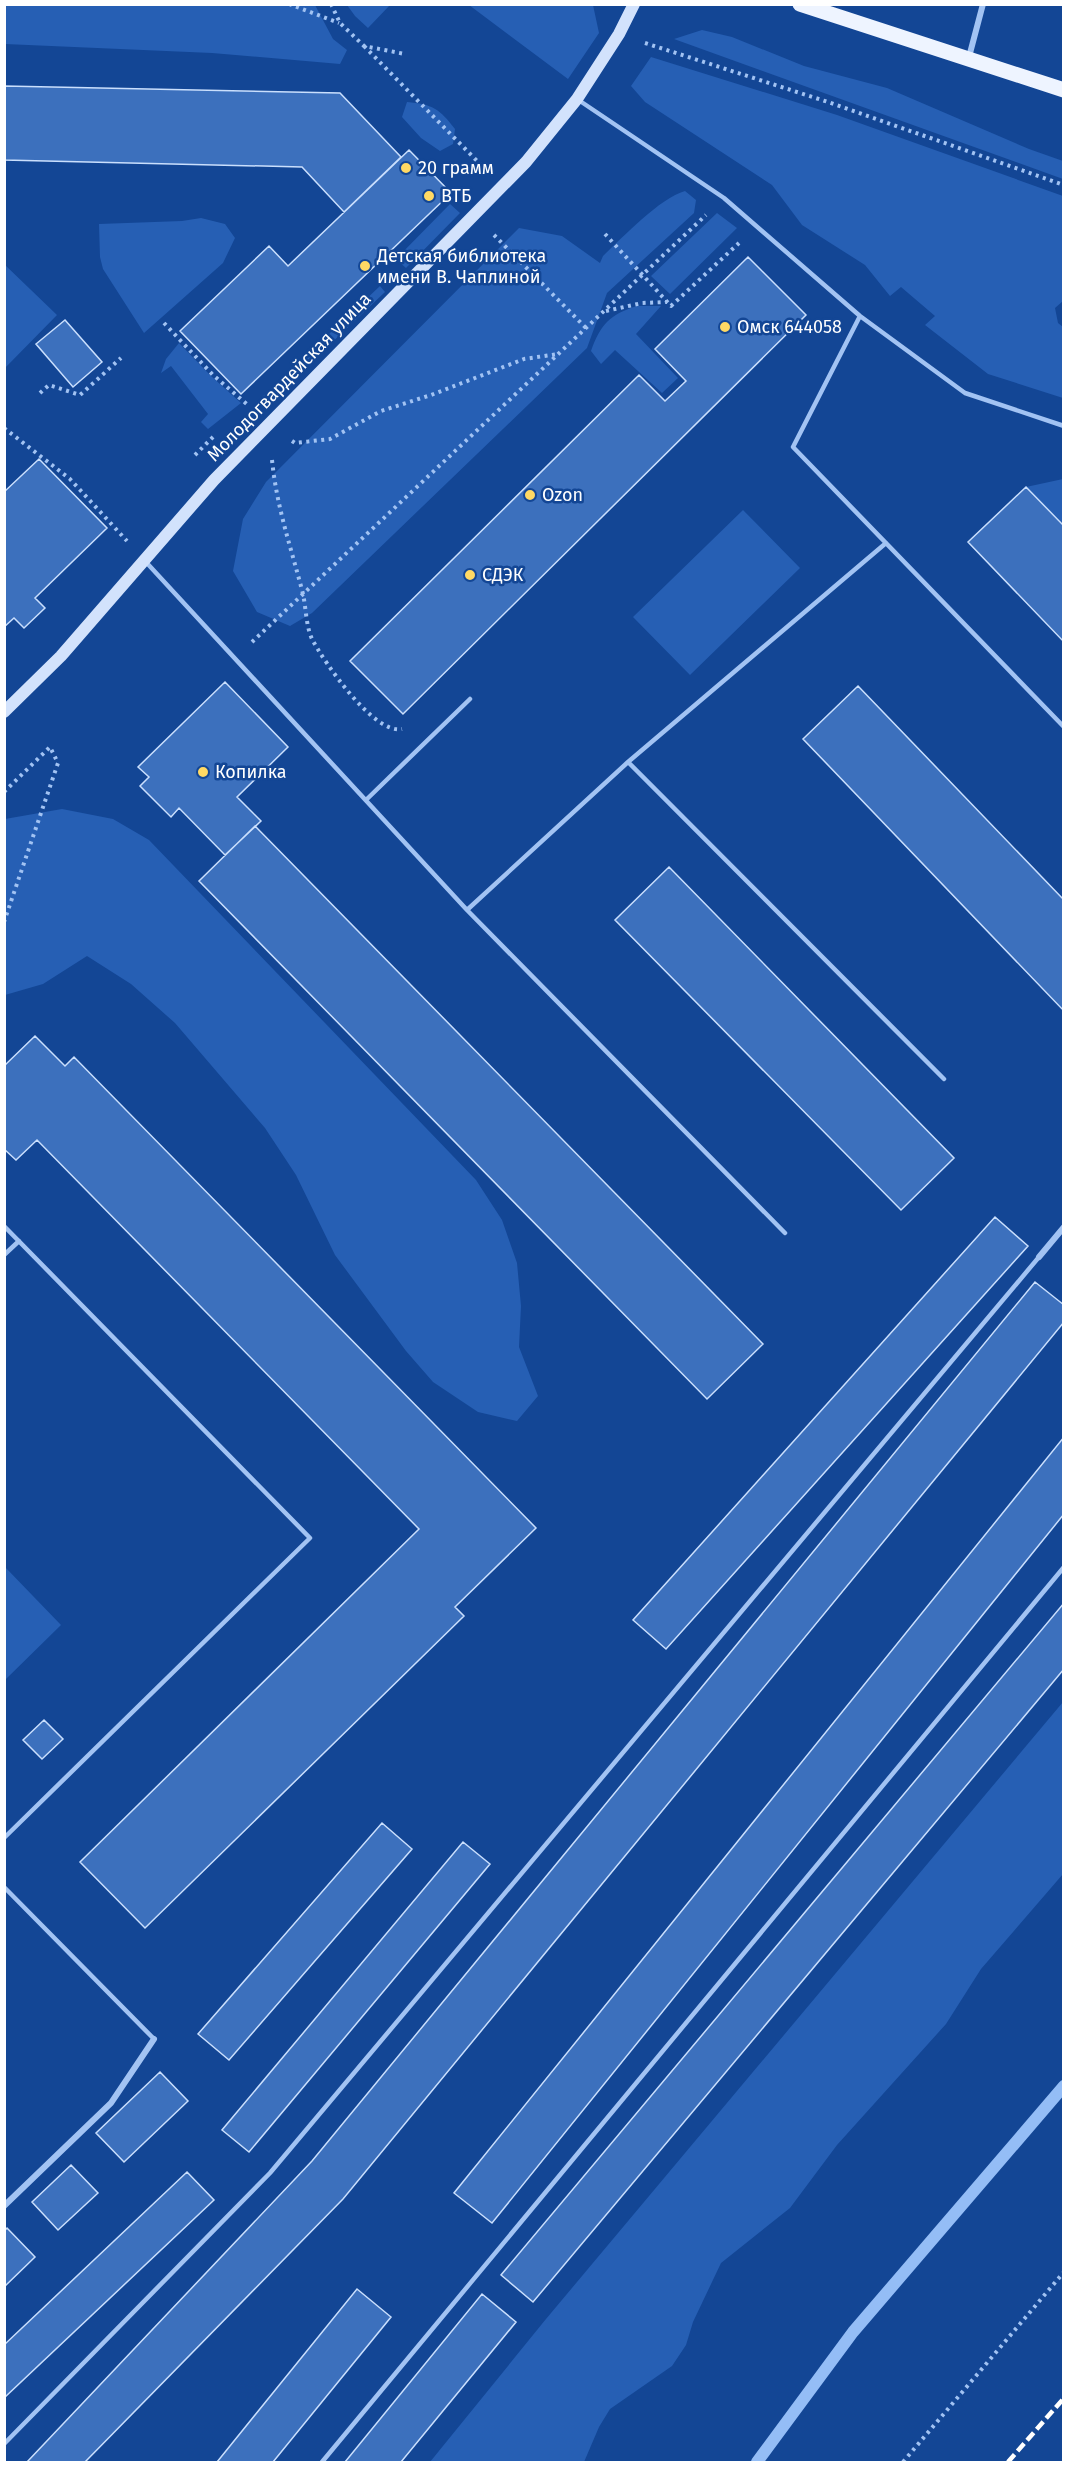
<svg xmlns="http://www.w3.org/2000/svg" width="1068" height="2467" viewBox="0 0 1068 2467" font-family="'Fira Sans',sans-serif">
  <style>
    .green { fill: #265fb4 }
    .lines { fill: none; stroke-linecap: round; stroke-linejoin: round }
    .stream { stroke: #94bdf6; stroke-width: 12 }
    .building { fill: #3c70bd; stroke: #cadffd; stroke-width: 1.5 }
    .path { stroke: #a2c3f3; stroke-width: 4; stroke-dasharray: 3 4.5; stroke-linecap: butt }
    .lane { stroke: #a2c3f3; stroke-width: 4.5 }
    .street { stroke: #a2c3f3; stroke-width: 6 }
    .secondary { stroke: #d2e2fc; stroke-width: 12 }
    .primary { stroke: #eef4ff; stroke-width: 15 }
    .rail { stroke: #fff; stroke-width: 4.5; stroke-dasharray: 10 4.5; stroke-linecap: butt }
    .poi-dot { fill: #ffd964; stroke: #134695; stroke-width: 2 }
    .labels { text-anchor: middle; stroke-width: 5; stroke-linejoin: round; paint-order: stroke }
    .poi-label { font-size: 18px; fill: #fff; stroke: #134695; text-anchor: start }
    .street-label { font-size: 18px; fill: #fff; stroke: #134695 }
  </style>
  <rect width="100%" height="100%" fill="#134695"/>
  <path class="green" d="M 4,5 L 315,5 L 333,39 L 347,50 L 340,64 L 212,53 L 5,44 Z
    M 347,5 L 390,5 L 368,28 L 355,16 Z
    M 469,5 L 593,5 L 599,33 L 568,79 Z
    M 702,30 L 732,37 L 804,66 L 887,88 L 1029,149 L 1063,161 L 1063,179 L 674,39 Z
    M 651,57 L 837,115 L 1063,196 L 1063,301 L 1055,308 L 1058,323 L 1063,327 L 1063,398 L 988,374 L 925,325 L 935,316 L 901,287 L 890,296 L 865,265 L 802,225 L 772,185 L 645,102 L 631,86 Z
    M 407,102 C 432,104 440,109 455,129 L 453,144 L 440,151 L 421,138 L 402,117 Z
    M 685,191 L 696,200 L 694,213 L 607,293 L 587,348 L 312,613 L 290,626 L 257,612 L 233,571 L 243,519 L 266,482 L 519,228 L 562,236 L 600,263 L 603,256 C 623,237 660,198 685,191 Z
    M 450,204 L 460,213 L 406,268 L 396,259 Z
    M 717,213 L 737,228 L 670,294 L 651,276 Z
    M 201,218 L 225,224 L 235,238 L 223,263 L 144,333 L 103,269 L 100,257 L 99,224 L 182,221 Z
    M 4,264 L 57,315 L 5,368 L 4,368 Z
    M 380,286 L 385,292 L 265,406 L 259,400 Z
    M 637,306 L 661,306 L 636,334 L 678,378 L 662,393 L 615,350 L 601,364 L 591,351 C 600,325 610,314 637,306 Z
    M 179,343 L 211,376 L 241,403 L 208,429 L 201,422 L 208,414 L 171,366 L 161,373 L 166,359 Z
    M 1063,479 L 1064,479 L 1063,524 L 1026,487 Z
    M 743,510 L 800,568 L 690,675 L 633,617 Z
    M 62,809 L 113,819 L 149,840 L 476,1180 L 502,1220 L 517,1263 L 521,1306 L 519,1347 L 538,1396 L 517,1421 L 478,1412 L 433,1382 L 406,1351 L 335,1255 L 296,1175 L 265,1128 L 175,1023 L 131,984 L 87,956 L 43,984 L 5,995 L 5,819 Z
    M 5,1567 L 61,1625 L 5,1680 Z
    M 1063,1702 L 1063,1874 L 981,1969 L 946,2024 L 837,2145 L 790,2208 L 721,2263 L 693,2322 L 686,2345 L 672,2366 L 610,2409 L 599,2427 L 584,2462 L 430,2462 L 546,2319 Z"/>
  <g class="lines">
    <path class="stream" d="M 757,2462 L 853,2332 L 1064,2086"/>
  </g>
  <path class="building" d="M 4,86 L 340,93 L 401,157 L 344,212 L 302,167 L 4,160 Z
    M 409,150 L 451,193 L 241,394 L 180,331 L 269,246 L 288,266 Z
    M 748,257 L 806,315 L 403,714 L 350,661 L 639,375 L 665,401 L 686,381 L 655,349 Z
    M 65,320 L 102,362 L 73,387 L 36,344 Z
    M 39,459 L 107,528 L 35,598 L 45,608 L 24,628 L 14,618 L 4,627 L 4,492 Z
    M 1026,487 L 1064,526 L 1064,642 L 968,542 Z
    M 225,682 L 288,747 L 237,797 L 261,821 L 225,855 L 179,808 L 171,817 L 140,786 L 149,777 L 138,767 Z
    M 858,686 L 1064,900 L 1064,1011 L 803,739 Z
    M 255,826 L 763,1344 L 707,1399 L 199,881 Z
    M 669,867 L 954,1158 L 901,1210 L 615,920 Z
    M 35,1036 L 65,1066 L 74,1057 L 536,1528 L 455,1607 L 464,1616 L 145,1928 L 80,1862 L 419,1529 L 37,1140 L 16,1160 L 4,1149 L 4,1066 Z
    M 995,1217 L 1028,1246 L 666,1649 L 633,1620 Z
    M 1035,1282 L 1064,1305 L 1064,1322 L 343,2199 L 85,2462 L 27,2462 L 312,2161 Z
    M 1064,1437 L 1064,1514 L 492,2223 L 454,2193 Z
    M 1064,1603 L 1064,1669 L 533,2302 L 501,2275 Z
    M 44,1720 L 63,1739 L 42,1759 L 23,1740 Z
    M 382,1823 L 412,1849 L 229,2060 L 198,2034 Z
    M 463,1842 L 490,1864 L 249,2152 L 222,2130 Z
    M 160,2072 L 188,2101 L 124,2162 L 96,2133 Z
    M 71,2165 L 98,2193 L 58,2230 L 32,2202 Z
    M 187,2172 L 214,2200 L 4,2398 L 4,2345 Z
    M 7,2228 L 35,2257 L 4,2287 L 4,2231 Z
    M 357,2289 L 391,2317 L 273,2462 L 217,2462 Z
    M 482,2294 L 516,2322 L 401,2462 L 345,2462 Z"/>
  <g class="lines">
    <path class="path" d="M 289,4 L 339,23
      M 331,4 L 340,23 L 364,46 L 405,54
      M 645,43 L 828,102 L 1064,185
      M 364,46 L 483,167
      M 605,234 L 671,306 L 739,243
      M 494,235 L 586,328
      M 606,311 L 642,303 L 667,302
      M 164,323 L 213,375 L 249,406
      M 40,393 L 49,385 L 80,395 L 121,358
      M 4,428 L 70,479 L 127,541
      M 292,441 L 295,443 L 330,439 L 381,411 L 431,395 L 524,359 L 558,354
      M 195,455 L 214,436
      M 272,460 C 277,509 291,547 303,594 C 306,608 306,626 312,639 C 324,662 374,735 402,729
      M 252,642 L 706,215
      M 4,792 L 50,747 L 58,763 L 4,922
      M 903,2462 L 1064,2272"/>
    <path class="lane" d="M 577,99 L 724,198 L 860,316 L 965,393 L 1064,426
      M 860,316 L 793,447 L 1064,727
      M 145,561 L 467,910 L 785,1233
      M 628,762 L 944,1079
      M 366,800 L 470,699
      M 467,910 L 628,762 L 886,543
      M 4,1226 L 310,1538 L 4,1838
      M 4,1255 L 19,1241
      M 4,1887 L 154,2039
      M 4,2444 L 270,2173 L 1039,1257
      M 322,2462 L 1064,1567"/>
    <path class="street" d="M 969,57 L 983,4
      M 1039,1257 L 1064,1227
      M 4,2206 L 111,2103 L 154,2039"/>
    <path class="secondary" d="M 4,712 L 61,656 L 214,480 L 526,162 L 577,99 L 619,34 L 634,4"/>
    <path class="primary" d="M 800,4 L 1064,90"/>
    <path class="rail" d="M 1008,2462 L 1064,2398"/>
  </g>
  <g class="poi-dot">
    <circle cx="406" cy="168" r="6"/>
    <circle cx="429" cy="196" r="6"/>
    <circle cx="365" cy="266" r="6"/>
    <circle cx="725" cy="327" r="6"/>
    <circle cx="530" cy="495" r="6"/>
    <circle cx="470" cy="575" r="6"/>
    <circle cx="203" cy="772" r="6"/>
  </g>
  <g class="labels">
    <g class="poi-label">
      <text x="418" y="174">20 грамм</text>
      <text x="441" y="202">ВТБ</text>
      <text x="377" y="262">Детская библиотека<tspan x="377" dy="21">имени В. Чаплиной</tspan></text>
      <text x="737" y="333">Омск 644058</text>
      <text x="542" y="501">Ozon</text>
      <text x="482" y="581">СДЭК</text>
      <text x="215" y="778">Копилка</text>
    </g>
    <g class="street-label">
      <text transform="translate(289 377) rotate(-46)" y="6">Молодогвардейская улица</text>
    </g>
  </g>
  <rect width="1068" height="2467" fill="none" stroke="#ffffff" stroke-width="12"/>
</svg>
